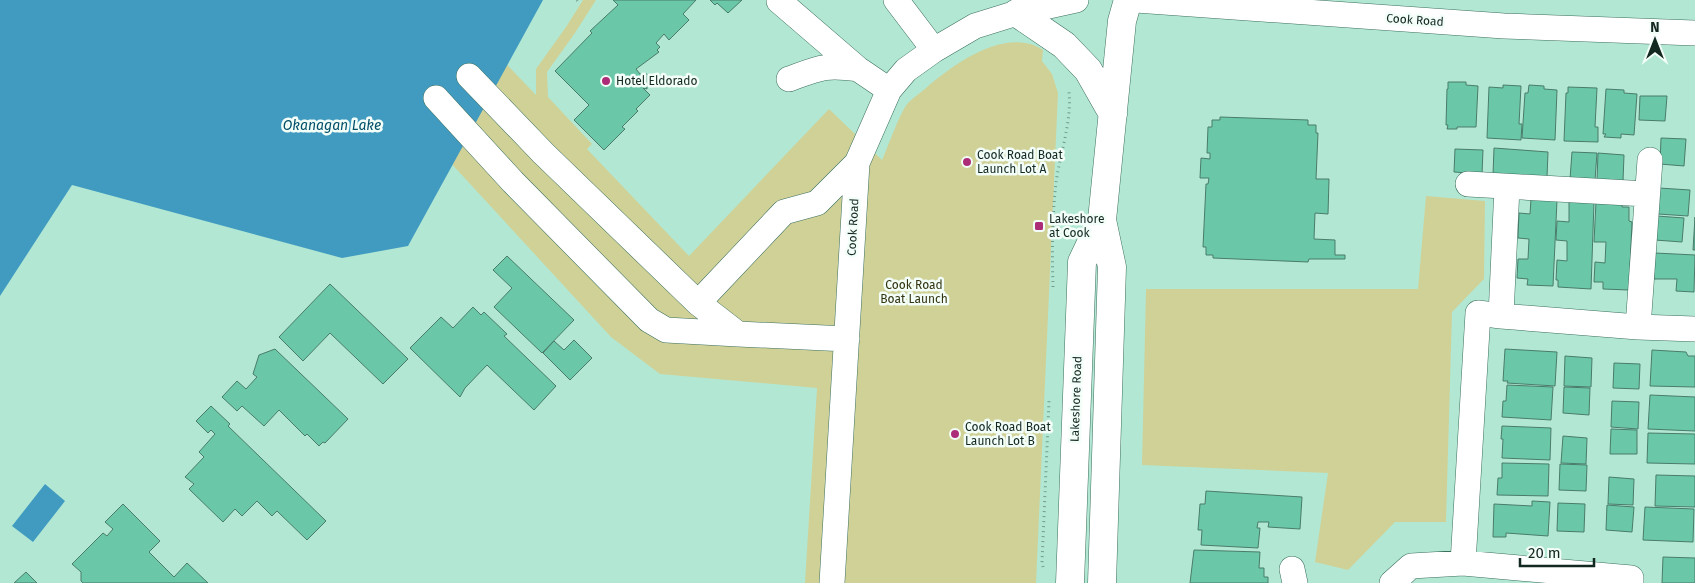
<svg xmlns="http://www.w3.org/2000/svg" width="1695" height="583" viewBox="0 0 1695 583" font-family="'Fira Sans',sans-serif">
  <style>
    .green { fill: #d0d197 }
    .water { fill: #419bc1 }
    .building { fill: #6ac8a8; stroke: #497c6a }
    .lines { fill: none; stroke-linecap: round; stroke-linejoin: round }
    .minor-casing { stroke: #3c6f5d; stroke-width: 26 }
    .major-casing { stroke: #3c6f5d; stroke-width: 29 }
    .path { stroke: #719a8a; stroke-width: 3; stroke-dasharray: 1 4; stroke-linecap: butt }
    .minor { stroke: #fff; stroke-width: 25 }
    .major { stroke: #fff; stroke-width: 28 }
    .poi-dot { fill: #ad2c78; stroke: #f3fef9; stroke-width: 2 }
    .labels { text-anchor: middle; stroke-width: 5; stroke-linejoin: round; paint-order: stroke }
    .street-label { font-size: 12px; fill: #132821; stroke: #f3fef9 }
    .poi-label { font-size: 12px; fill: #132821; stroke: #f3fef9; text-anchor: start }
    .park-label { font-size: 12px; fill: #333310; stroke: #f3fef9 }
    .water-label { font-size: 14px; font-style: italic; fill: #004e68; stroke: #f3fef9 }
  </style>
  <rect width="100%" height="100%" fill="#b2e8d3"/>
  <path class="green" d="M 445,0 L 536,95 L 536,69 L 566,27 L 583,0 L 596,0 L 575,33 L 547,72 L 548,97 L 592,144 L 587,149 L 689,256 L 829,109 L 882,160 C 888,147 900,112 908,103 C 913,98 920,93 926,88 C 954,64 1006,26 1043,50 L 1042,61 L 1052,74 L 1058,93 L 1036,583 L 805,583 L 817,388 L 660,374 L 611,337 L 320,21 Z
    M 1426,196 L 1485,201 L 1484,279 L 1452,312 L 1446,522 L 1395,522 L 1348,570 L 1315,562 L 1328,473 L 1142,465 L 1146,289 L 1418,289 Z"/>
  <path class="water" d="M 0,0 L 543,0 L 408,246 L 342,258 L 72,185 L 0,296 Z
    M 45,484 L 65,501 L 33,542 L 12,526 Z"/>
  <path class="building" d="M 613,0 L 696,0 L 683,14 L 689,20 L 669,40 L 664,34 L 656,43 L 660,47 L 657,50 L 659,52 L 636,69 L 640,74 L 647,74 L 647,89 L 643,88 L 650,95 L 636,109 L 638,111 L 622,127 L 625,129 L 604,150 L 574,120 L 589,105 L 555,71 L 592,33 L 590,31 L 618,5 Z
    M 710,0 L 742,0 L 728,13 L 717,3 L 715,5 Z
    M 1448,82 L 1466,82 L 1466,85 L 1478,86 L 1476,127 L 1457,127 L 1457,129 L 1447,129 L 1448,125 L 1446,125 L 1447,89 L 1448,89 Z
    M 1503,85 L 1521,86 L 1519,124 L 1522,124 L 1521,140 L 1487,138 L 1489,87 L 1503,88 Z
    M 1529,85 L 1544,86 L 1544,89 L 1557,90 L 1555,140 L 1522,138 L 1525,93 L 1528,93 Z
    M 1568,87 L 1597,88 L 1595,127 L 1598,127 L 1598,142 L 1564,141 L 1566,93 L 1568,93 Z
    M 1606,89 L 1624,90 L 1624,93 L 1637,94 L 1634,135 L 1621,134 L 1621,138 L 1604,137 L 1606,134 L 1603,134 Z
    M 1640,96 L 1667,96 L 1665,121 L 1639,120 Z
    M 1220,117 L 1308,120 L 1308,125 L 1316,125 L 1316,133 L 1318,133 L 1316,179 L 1329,179 L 1328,214 L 1315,213 L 1314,239 L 1335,240 L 1335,255 L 1345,255 L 1345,259 L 1309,259 L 1308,262 L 1213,258 L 1213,255 L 1206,255 L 1206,247 L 1203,247 L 1206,184 L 1208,184 L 1209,178 L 1200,178 L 1201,158 L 1210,159 L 1210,153 L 1207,153 L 1208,127 L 1212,127 L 1212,120 L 1220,120 Z
    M 1661,138 L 1686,139 L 1684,166 L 1660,164 Z
    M 1494,148 L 1548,152 L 1547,177 L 1493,175 Z
    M 1455,149 L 1483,150 L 1482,174 L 1454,172 Z
    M 1572,152 L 1597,153 L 1595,180 L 1570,179 Z
    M 1598,153 L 1624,155 L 1623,181 L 1597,180 Z
    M 1659,188 L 1690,190 L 1688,216 L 1658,214 Z
    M 1531,199 L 1557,200 L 1553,286 L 1527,285 L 1528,279 L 1517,278 L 1518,259 L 1528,259 L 1529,239 L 1518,238 L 1519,213 L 1530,214 Z
    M 1569,201 L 1594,202 L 1591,289 L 1558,287 L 1558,280 L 1556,280 L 1557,260 L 1567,261 L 1567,241 L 1556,240 L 1557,221 L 1569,222 Z
    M 1596,202 L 1622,203 L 1622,207 L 1629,207 L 1629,221 L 1632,222 L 1629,290 L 1603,289 L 1603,282 L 1594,282 L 1595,262 L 1605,263 L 1606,242 L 1594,242 Z
    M 1657,216 L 1684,218 L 1682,242 L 1655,240 Z
    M 1695,217 L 1695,250 L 1693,250 Z
    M 1655,253 L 1695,255 L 1694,292 L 1676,291 L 1677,279 L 1654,279 Z
    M 507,256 L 574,320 L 542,353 L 494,307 L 512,288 L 493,270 Z
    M 330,284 L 408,359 L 383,384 L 330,333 L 303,361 L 279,337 Z
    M 473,307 L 481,315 L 484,312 L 507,334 L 504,336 L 556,386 L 534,410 L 487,365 L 465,388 L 460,397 L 410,348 L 441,317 L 453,328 Z
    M 574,340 L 592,358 L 570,380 L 543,353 L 554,341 L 564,350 Z
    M 275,349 L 348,419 L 325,443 L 323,442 L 319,446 L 307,434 L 305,436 L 279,410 L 264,426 L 242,406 L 237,411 L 222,397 L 237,381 L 246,389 L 257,377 L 253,374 L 259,355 Z
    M 1505,349 L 1557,352 L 1555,386 L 1507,383 L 1508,381 L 1503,381 Z
    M 1652,350 L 1686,352 L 1688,356 L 1695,356 L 1695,387 L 1650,386 Z
    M 1565,356 L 1592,358 L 1591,387 L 1564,386 Z
    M 1614,363 L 1640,364 L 1639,389 L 1613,388 Z
    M 1507,385 L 1553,387 L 1551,420 L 1502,417 L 1503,401 L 1506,401 Z
    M 1564,387 L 1590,388 L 1589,415 L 1563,413 Z
    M 1650,395 L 1695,397 L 1695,431 L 1648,429 Z
    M 1612,401 L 1639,402 L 1638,429 L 1611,427 Z
    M 211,406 L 230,424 L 228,426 L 326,521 L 307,540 L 277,511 L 272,516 L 257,501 L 242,516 L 235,509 L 223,522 L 189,489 L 194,484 L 185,477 L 204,457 L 199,452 L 215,434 L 211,430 L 208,433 L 196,421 Z
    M 1502,426 L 1551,428 L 1550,460 L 1502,458 L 1503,439 L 1501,439 Z
    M 1611,429 L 1637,430 L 1637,454 L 1610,454 Z
    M 1648,433 L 1695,434 L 1695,464 L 1647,463 Z
    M 1563,436 L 1587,438 L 1586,464 L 1561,463 Z
    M 1502,463 L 1549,464 L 1548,496 L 1497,495 L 1498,478 L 1502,478 Z
    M 1560,464 L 1587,465 L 1586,491 L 1559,490 Z
    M 1656,475 L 1695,476 L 1695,507 L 1655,506 Z
    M 1609,477 L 1634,479 L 1633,505 L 1608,504 Z
    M 1206,491 L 1302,497 L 1300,529 L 1268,527 L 1269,522 L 1258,522 L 1257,528 L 1260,528 L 1258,548 L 1201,545 L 1202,530 L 1198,530 L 1200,504 L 1205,504 Z
    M 1532,501 L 1550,502 L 1548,536 L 1506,533 L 1506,537 L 1493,537 L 1494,504 L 1532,506 Z
    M 1558,503 L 1585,504 L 1584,532 L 1557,531 Z
    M 123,504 L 160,541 L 149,552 L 174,577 L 187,563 L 208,583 L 83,583 L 81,581 L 81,572 L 72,564 L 103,533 L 107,536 L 113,529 L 105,522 Z
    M 1607,505 L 1634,507 L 1632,532 L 1606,530 Z
    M 1645,507 L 1694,509 L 1693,542 L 1643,540 Z
    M 1194,550 L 1260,552 L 1259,568 L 1264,568 L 1264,577 L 1268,577 L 1268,583 L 1190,583 Z
    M 1663,557 L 1695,558 L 1695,583 L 1662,583 Z
    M 26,572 L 37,583 L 14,583 Z"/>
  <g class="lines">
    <g class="minor-casing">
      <path id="minor" d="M 896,0 L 934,50
        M 1136,0 L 1504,26 L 1695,33
        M 779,1 L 858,69 L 889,90
        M 469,76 L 543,153 L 698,303 L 738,334 L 847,339
        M 789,79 C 819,68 825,64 858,69
        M 436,98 L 513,182 L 649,320 L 666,330 L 738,334
        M 1468,184 L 1647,194
        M 698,303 L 784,212 L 817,203 L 857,163
        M 1501,316 L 1507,187
        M 1638,327 L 1650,160
        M 1463,563 L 1478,313 L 1501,316 L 1638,327 L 1695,329
        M 1292,569 L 1295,583
        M 832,583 L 857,163 L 889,90 L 906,70 L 934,50 L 975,26 L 1017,13 L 1076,0
        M 1392,583 L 1411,566 L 1463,563 L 1631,578 L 1631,583"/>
    </g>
    <g class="major-casing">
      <path id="major" d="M 1017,13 L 1064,45 L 1088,70 L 1113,114
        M 1070,583 L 1082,262 L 1102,220
        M 1102,583 L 1112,267 L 1102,220 L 1122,21 L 1128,0"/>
    </g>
    <path class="path" d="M 577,0 L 580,4
      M 1053,287 C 1052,253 1052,217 1056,183 C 1060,153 1072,122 1069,92
      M 1043,567 L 1042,563 L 1049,401"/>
    <use href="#minor" class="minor"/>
    <use href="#major" class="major"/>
  </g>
  <g class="poi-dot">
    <circle cx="606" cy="81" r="5"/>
    <circle cx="967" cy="162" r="5"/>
    <rect x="1034" y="221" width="10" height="10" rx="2.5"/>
    <circle cx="955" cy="434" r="5"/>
  </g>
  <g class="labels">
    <g class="street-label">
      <text transform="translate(1415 20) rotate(4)" y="4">Cook Road</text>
      <text transform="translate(853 227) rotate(-87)" y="4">Cook Road</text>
      <text transform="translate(1076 399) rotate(-88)" y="4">Lakeshore Road</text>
    </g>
    <g class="poi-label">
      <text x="616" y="85">Hotel Eldorado</text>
      <text x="977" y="159">Cook Road Boat<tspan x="977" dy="14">Launch Lot A</tspan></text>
      <text x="1049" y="223">Lakeshore<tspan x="1049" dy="14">at Cook</tspan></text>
      <text x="965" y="431">Cook Road Boat<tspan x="965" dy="14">Launch Lot B</tspan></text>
    </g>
    <g class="park-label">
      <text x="914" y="289">Cook Road<tspan x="914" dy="14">Boat Launch</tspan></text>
    </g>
    <g class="water-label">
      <text x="332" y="130">Okanagan Lake</text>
    </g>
  </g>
  <g transform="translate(1655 40)" stroke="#f3fef9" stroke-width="4" paint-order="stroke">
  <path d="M0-4L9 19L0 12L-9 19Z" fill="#132821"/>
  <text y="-8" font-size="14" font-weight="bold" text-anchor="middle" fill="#132821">N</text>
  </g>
  <path d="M1520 558v8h74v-8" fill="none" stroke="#132821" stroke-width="2.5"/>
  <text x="1528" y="558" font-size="15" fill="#132821" stroke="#f3fef9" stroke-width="4" paint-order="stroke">20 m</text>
</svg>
